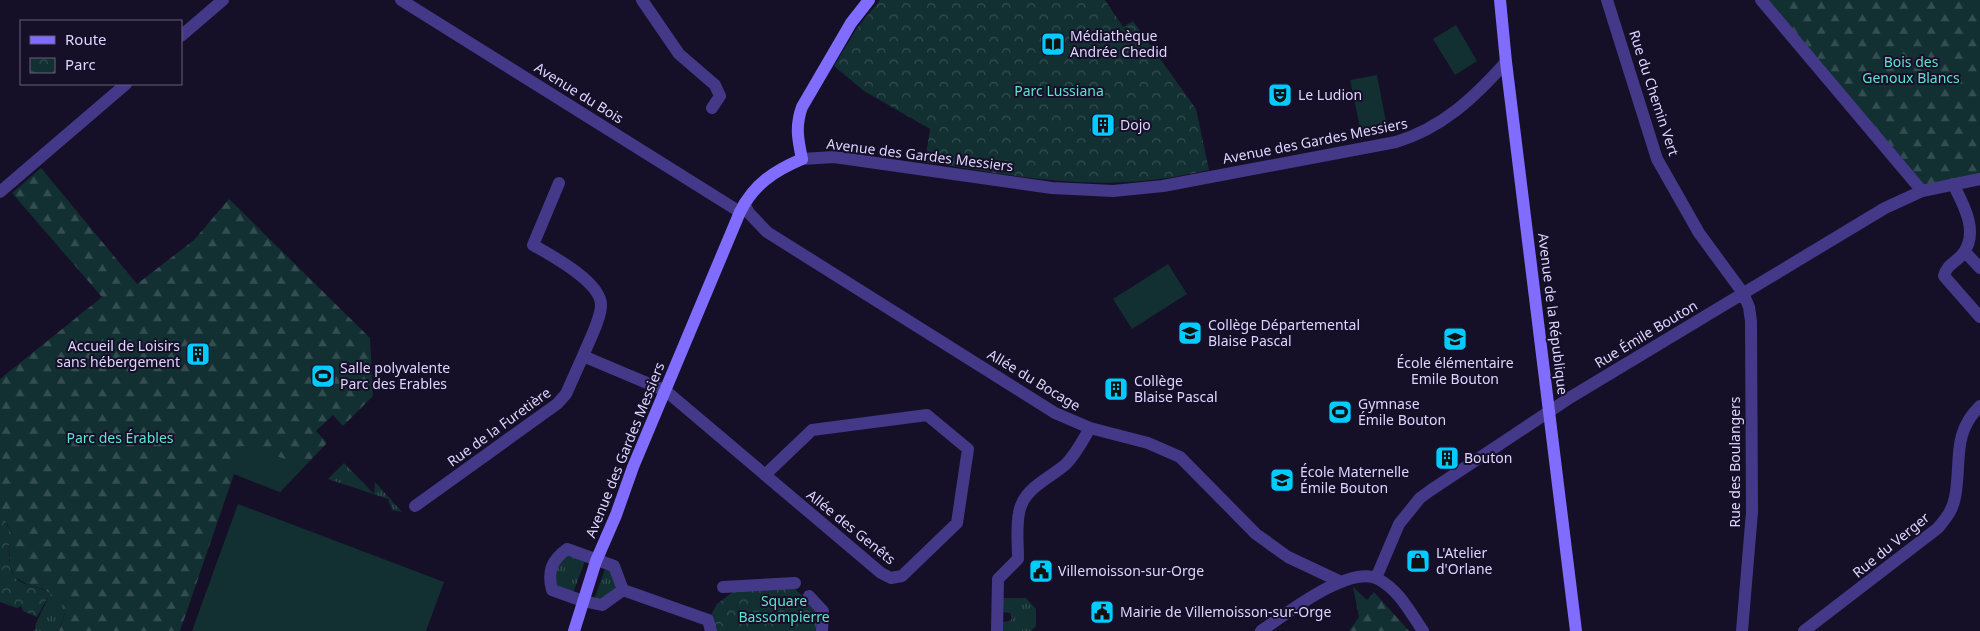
<svg xmlns="http://www.w3.org/2000/svg" width="1980" height="631" viewBox="0 0 1980 631" font-family="'Noto Sans',sans-serif">
  <style>
    .grass { fill: url(#grass-tufts) }
    .forest { fill: url(#forest-firs) }
    .park { fill: url(#park-crowns) }
    .pitch { fill: #123032 }
    .lines { fill: none; stroke-linecap: round; stroke-linejoin: round }
    .street { stroke: #443988; stroke-width: 12 }
    .secondary { stroke: #806dff; stroke-width: 12 }
    .labels { text-anchor: middle; stroke-width: 4; stroke-linejoin: round; paint-order: stroke }
    .poi-label { font-size: 14px; fill: #dfd6ff; stroke: #160f28; text-anchor: start }
    .park-label { font-size: 14px; fill: #5ee3d0; stroke: #160f28 }
    .street-label { font-size: 14px; fill: #dfd6ff; stroke: #160f28 }
  </style>
  <defs>
    <pattern id="grass-tufts" width="24" height="20" patternUnits="userSpaceOnUse" patternTransform="scale(1.25)"><rect width="24" height="20" fill="#123032"/><path d="M3 7l-1-3M5 7V3M7 7l1-3M15 17l-1-3M17 17v-4M19 17l1-3" fill="none" stroke="#344d51"/></pattern>
    <pattern id="forest-firs" width="22" height="20" patternUnits="userSpaceOnUse" patternTransform="scale(1.25)"><rect width="22" height="20" fill="#123032"/><path d="M5 1l3.5 6h-7zM16 11l3.5 6h-7z" fill="#344d51"/></pattern>
    <pattern id="park-crowns" width="20" height="18" patternUnits="userSpaceOnUse" patternTransform="scale(1.25)"><rect width="20" height="18" fill="#123032"/><path d="M2 6a3 3 0 1 1 6 0M12 15a3 3 0 1 1 6 0" fill="none" stroke="#344d51"/></pattern>
  </defs>
  <rect width="100%" height="100%" fill="#160f28"/>
  <path class="grass" d="M 344,463 L 374,494 L 375,482 L 402,512 L 392,510 L 388,499 L 328,479 Z
    M 567,553 L 585,561 L 573,593 L 553,587 L 554,567 Z
    M 605,569 L 612,571 L 618,585 L 612,595 L 594,600 Z
    M 50,593 L 63,602 L 65,612 L 59,631 L 33,631 L 36,628 L 35,626 Z
    M 1003,598 L 1026,598 L 1036,609 L 1036,626 L 1031,631 L 1003,631 L 1003,622 L 1010,621 L 1012,618 L 1010,613 L 1003,612 Z"/>
  <path class="forest" d="M 1764,0 L 1980,0 L 1980,179 L 1922,191 Z
    M 41,168 L 137,284 L 194,240 L 229,199 L 370,338 L 373,396 L 343,426 L 333,415 L 316,431 L 327,443 L 280,492 L 234,474 L 180,631 L 59,631 L 65,613 L 63,602 L 43,589 L 28,585 L 15,577 L 10,566 L 8,525 L 0,513 L 0,379 L 102,297 L 12,193 Z
    M 1353,587 L 1367,600 L 1374,592 L 1409,631 L 1349,631 L 1359,617 Z"/>
  <path class="park" d="M 880,0 L 1105,0 L 1123,27 L 1133,21 L 1196,109 L 1209,170 C 1181,176 1154,181 1126,182 C 1059,186 992,172 925,162 L 930,129 L 864,91 L 834,66 L 857,28 Z
    M 0,513 C 3,517 7,522 8,527 C 11,541 5,564 15,577 C 23,587 39,586 50,593 L 37,617 L 23,611 L 21,606 L 17,608 L 0,602 Z
    M 793,587 L 823,615 L 822,631 L 711,631 L 708,620 L 717,604 L 734,591 Z"/>
  <path class="pitch" d="M 1456,25 L 1477,61 L 1455,75 L 1433,39 Z
    M 1377,75 L 1387,127 L 1361,132 L 1350,80 Z
    M 1168,264 L 1187,294 L 1132,329 L 1113,299 Z
    M 241,446 L 306,465 L 280,492 L 234,474 Z
    M 238,504 L 444,582 L 426,631 L 192,631 Z"/>
  <g class="lines">
    <path class="street" d="M 401,0 L 740,212
      M 642,0 L 679,54 L 715,85 L 720,96 L 712,108
      M 1607,0 L 1657,159 L 1699,233 L 1743,293 L 1749,307 L 1751,321 L 1752,512 L 1742,631
      M 1761,0 L 1922,191
      M 181,36 L 223,0
      M 802,159 L 834,157 L 1052,188 L 1113,191 L 1163,186 L 1396,142 C 1442,128 1474,98 1506,62
      M 559,183 L 533,245 C 551,255 601,282 601,305 C 601,319 588,343 583,356
      M 1953,184 C 1965,207 1980,235 1961,256 C 1954,263 1946,266 1944,276 L 1980,317
      M 0,192 L 126,84
      M 744,204 L 749,213 L 767,232 L 1055,413 L 1090,428 L 1148,443 L 1180,457 L 1256,534 L 1288,557 L 1339,581
      M 1966,253 L 1980,268
      M 415,506 L 557,404 L 566,394 L 583,356 L 666,391 L 881,573 L 891,578 L 902,576 L 957,523 L 968,449 L 927,415 L 812,430 L 765,475
      M 567,549 L 614,566 L 623,590 L 602,605 L 583,601 L 552,590 C 547,571 552,560 567,549 Z
      M 1376,578 L 1399,524 L 1420,498 L 1431,490 L 1571,397 L 1885,208 L 1922,191 L 1980,179
      M 723,587 L 795,583
      M 623,590 L 708,620 L 711,631
      M 809,596 L 823,611 L 822,631
      M 997,631 L 998,579 L 1018,559 C 1018,544 1016,527 1019,513 C 1023,488 1049,479 1066,464 C 1076,454 1083,440 1090,428
      M 1261,631 C 1285,615 1349,564 1378,579 C 1399,590 1410,612 1423,631
      M 1804,631 L 1938,528 C 1946,518 1953,510 1955,497 C 1962,463 1951,434 1980,406"/>
    <path class="secondary" d="M 1500,0 L 1506,62 L 1576,631
      M 574,631 L 596,561 L 616,515 L 633,467 L 740,212 C 754,184 774,171 802,159 C 798,140 795,126 802,107 L 851,23 L 869,0"/>
  </g>
  <defs>
    <g id="library-square" transform="scale(1.25)"><rect x="-9" y="-9" width="18" height="18" rx="4" fill="#02ccff" stroke="#160f28"/><path d="M-6-4Q-3-5.5-.7-3.5V5Q-3 3-6 4ZM6-4Q3-5.5 .7-3.5V5Q3 3 6 4Z" fill="#111"/></g>
    <g id="theatre-square" transform="scale(1.25)"><rect x="-9" y="-9" width="18" height="18" rx="4" fill="#02ccff" stroke="#160f28"/><path d="M-5-5.5Q0-4 5-5.5V0Q5 5 0 6Q-5 5-5 0ZM-3.3-2.5H-1v1.5H-3.3ZM1-2.5H3.3v1.5H1ZM-2.8 1Q0 5.5 2.8 1Z" fill="#111"/></g>
    <g id="building-square" transform="scale(1.25)"><rect x="-9" y="-9" width="18" height="18" rx="4" fill="#02ccff" stroke="#160f28"/><path d="M-4-6H4V6H1V3H-1V6H-4ZM-2.5-4.3h1.7v1.8h-1.7ZM.8-4.3h1.7v1.8H.8ZM-2.5-1h1.7V.8h-1.7ZM.8-1h1.7V.8H.8Z" fill="#111"/></g>
    <g id="school-square" transform="scale(1.25)"><rect x="-9" y="-9" width="18" height="18" rx="4" fill="#02ccff" stroke="#160f28"/><path d="M0-5L7-2L0 1L-7-2ZM-4 1L0 2.5L4 1V4Q0 6-4 4Z" fill="#111"/></g>
    <g id="stadium-square" transform="scale(1.25)"><rect x="-9" y="-9" width="18" height="18" rx="4" fill="#02ccff" stroke="#160f28"/><path d="M0-5a6.5 5 0 1 0 0 10a6.5 5 0 1 0 0-10ZM-3.5-1.8h7v3.6h-7Z" fill="#111"/></g>
    <g id="shop-square" transform="scale(1.25)"><rect x="-9" y="-9" width="18" height="18" rx="4" fill="#02ccff" stroke="#160f28"/><path d="M-5-2.5h2.3a2.7 3.5 0 0 1 5.4 0H5L5.5 6h-11ZM-1.5-2.5h3a1.5 2.3 0 0 0-3 0Z" fill="#111"/></g>
    <g id="civic-square" transform="scale(1.25)"><rect x="-9" y="-9" width="18" height="18" rx="4" fill="#02ccff" stroke="#160f28"/><path d="M-.6-6.5H3V-4.5H.6V-3L4-1V1h2V6H-6V1h2V-1L-.6-3ZM-1.2 2.5V6h2.4V2.5Z" fill="#111"/></g>
  </defs>
  <g fill-rule="evenodd">
    <use href="#library-square" x="1053" y="44"/>
    <use href="#theatre-square" x="1280" y="95"/>
    <use href="#building-square" x="1103" y="125"/>
    <use href="#school-square" x="1190" y="333"/>
    <use href="#school-square" x="1455" y="339"/>
    <use href="#building-square" x="198" y="354"/>
    <use href="#stadium-square" x="323" y="376"/>
    <use href="#building-square" x="1116" y="389"/>
    <use href="#stadium-square" x="1340" y="412"/>
    <use href="#building-square" x="1447" y="458"/>
    <use href="#school-square" x="1282" y="480"/>
    <use href="#shop-square" x="1418" y="561"/>
    <use href="#civic-square" x="1041" y="571"/>
    <use href="#civic-square" x="1102" y="612"/>
  </g>
  <g class="labels">
    <g class="poi-label">
      <text x="1070" y="41">Médiathèque<tspan x="1070" dy="16">Andrée Chedid</tspan></text>
      <text x="1298" y="100">Le Ludion</text>
      <text x="1120" y="130">Dojo</text>
      <text x="1208" y="330">Collège Départemental<tspan x="1208" dy="16">Blaise Pascal</tspan></text>
      <text x="180" y="351" text-anchor="end">Accueil de Loisirs<tspan x="180" dy="16">sans hébergement</tspan></text>
      <text x="1455" y="368" text-anchor="middle">École élémentaire<tspan x="1455" dy="16">Emile Bouton</tspan></text>
      <text x="340" y="373">Salle polyvalente<tspan x="340" dy="16">Parc des Erables</tspan></text>
      <text x="1134" y="386">Collège<tspan x="1134" dy="16">Blaise Pascal</tspan></text>
      <text x="1358" y="409">Gymnase<tspan x="1358" dy="16">Émile Bouton</tspan></text>
      <text x="1464" y="463">Bouton</text>
      <text x="1300" y="477">École Maternelle<tspan x="1300" dy="16">Émile Bouton</tspan></text>
      <text x="1436" y="558">L'Atelier<tspan x="1436" dy="16">d'Orlane</tspan></text>
      <text x="1058" y="576">Villemoisson-sur-Orge</text>
      <text x="1120" y="617">Mairie de Villemoisson-sur-Orge</text>
    </g>
    <g class="park-label">
      <text x="1911" y="67">Bois des<tspan x="1911" dy="16">Genoux Blancs</tspan></text>
      <text x="1059" y="96">Parc Lussiana</text>
      <text x="120" y="443">Parc des Érables</text>
      <text x="784" y="606">Square<tspan x="784" dy="16">Bassompierre</tspan></text>
    </g>
    <g class="street-label">
      <text transform="translate(579 93) rotate(32)" y="5">Avenue du Bois</text>
      <text transform="translate(1654 93) rotate(72)" y="5">Rue du Chemin Vert</text>
      <text transform="translate(1315 141) rotate(-11)" y="5">Avenue des Gardes Messiers</text>
      <text transform="translate(920 155) rotate(7)" y="5">Avenue des Gardes Messiers</text>
      <text transform="translate(1553 314) rotate(83)" y="5">Avenue de la République</text>
      <text transform="translate(1646 334) rotate(-31)" y="5">Rue Émile Bouton</text>
      <text transform="translate(1034 380) rotate(31)" y="5">Allée du Bocage</text>
      <text transform="translate(499 427) rotate(-36)" y="5">Rue de la Furetière</text>
      <text transform="translate(625 450) rotate(-68)" y="5">Avenue des Gardes Messiers</text>
      <text transform="translate(1735 462) rotate(-90)" y="5">Rue des Boulangers</text>
      <text transform="translate(851 527) rotate(39)" y="5">Allée des Genêts</text>
      <text transform="translate(1891 545) rotate(-39)" y="5">Rue du Verger</text>
    </g>
  </g>
  <rect x="20" y="20" width="162" height="65" fill="#160f28" stroke="#665f7e"/>
  <rect x="30" y="36" width="25" height="8" fill="#806dff" stroke="#665f7e"/>
  <text x="65" y="45" font-size="15" fill="#dfd6ff">Route</text>
  <rect x="30" y="58" width="25" height="15" fill="url(#park-crowns)" stroke="#665f7e"/>
  <text x="65" y="70" font-size="15" fill="#dfd6ff">Parc</text>
</svg>
